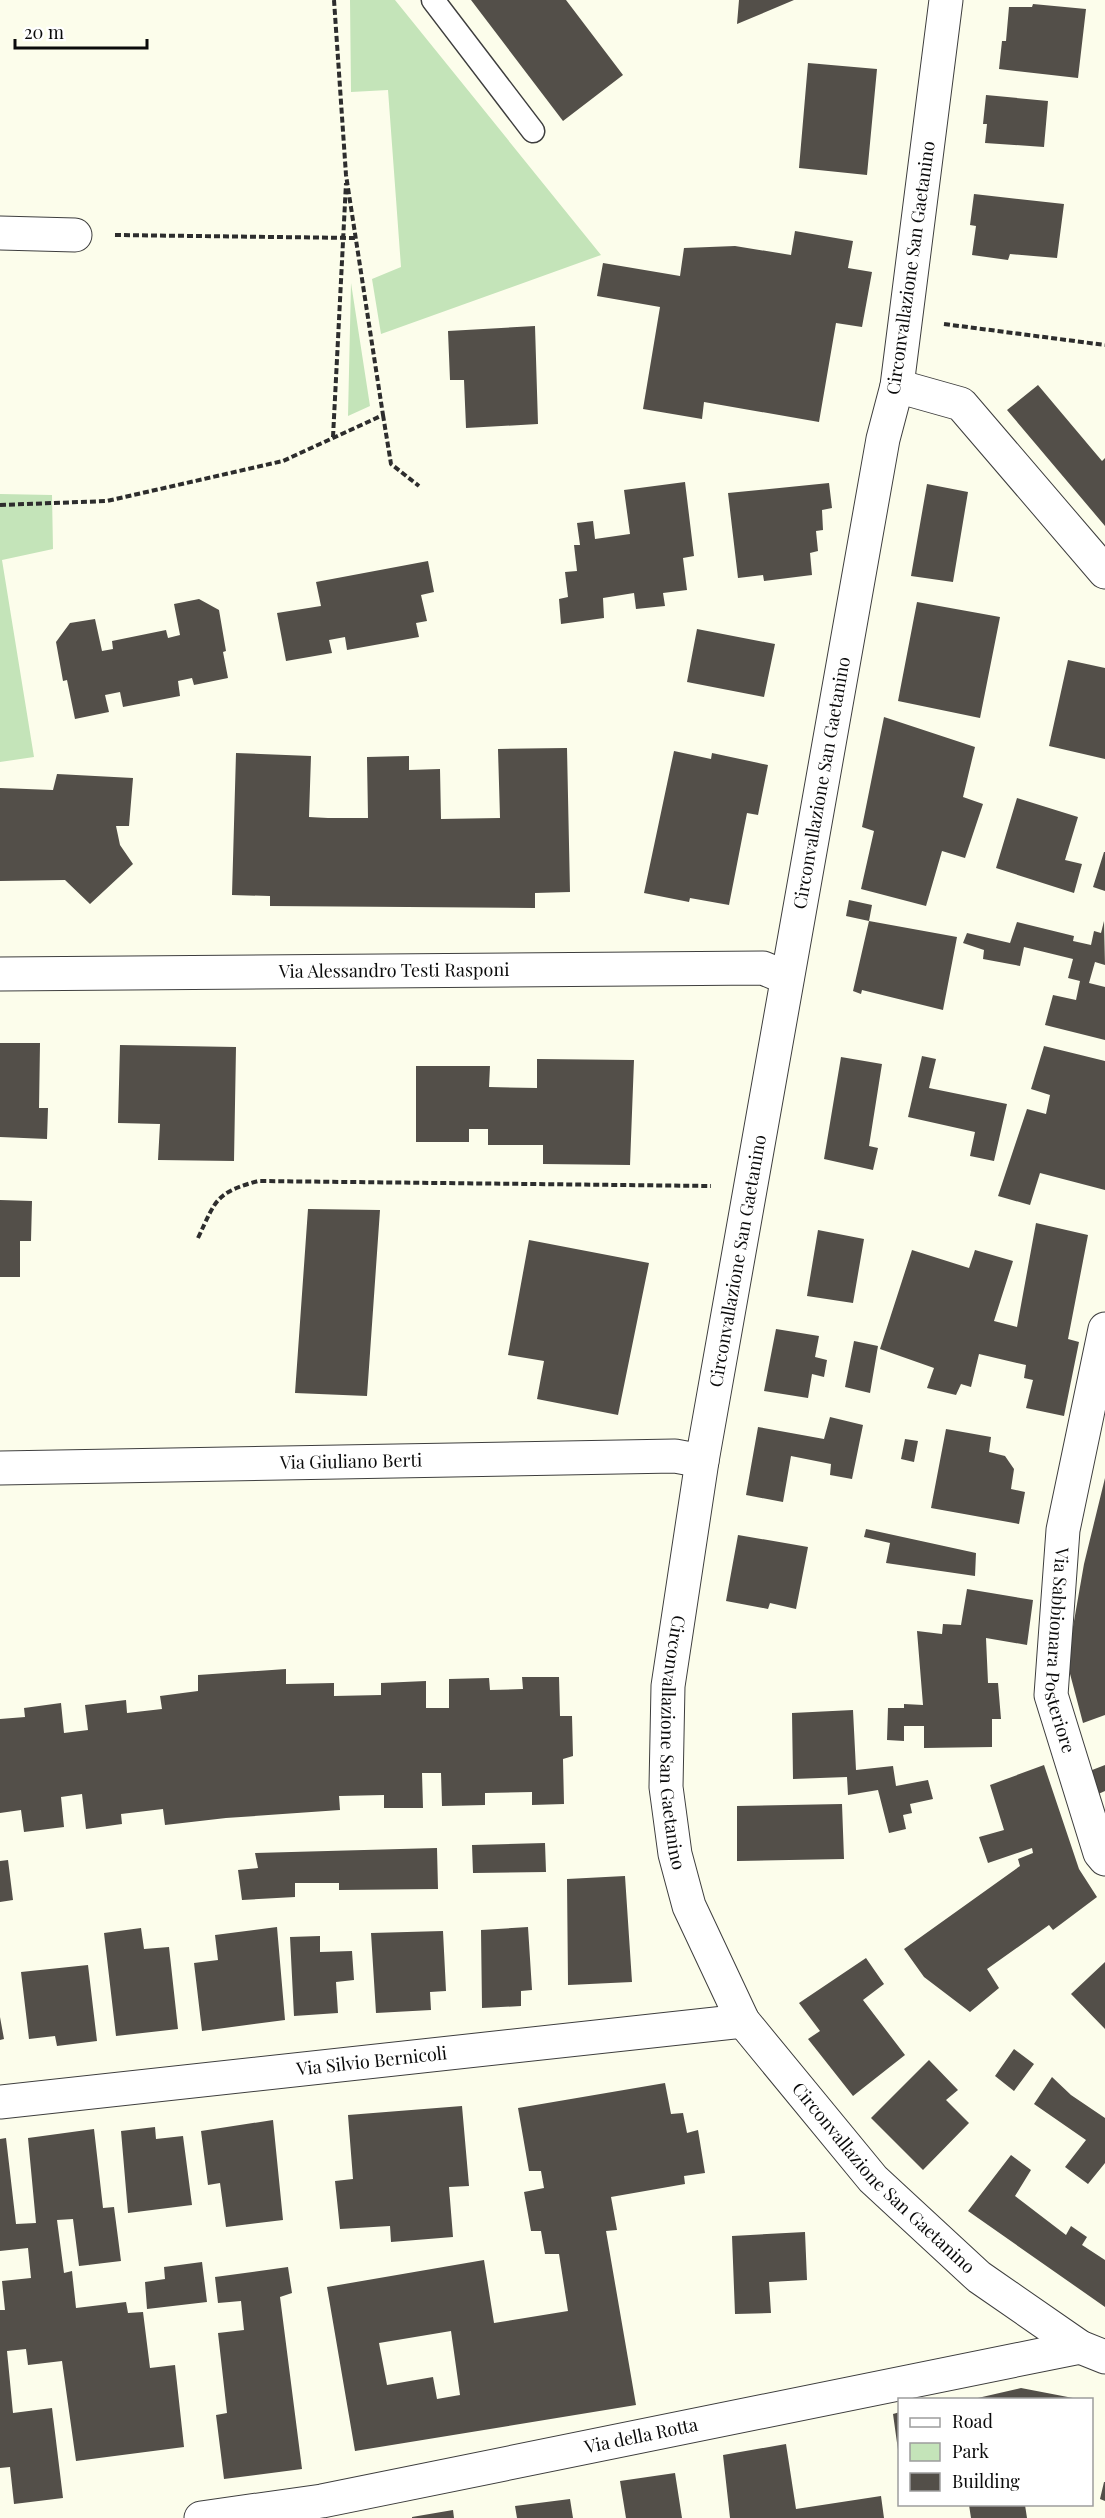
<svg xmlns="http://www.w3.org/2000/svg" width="1105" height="2518" viewBox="0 0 1105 2518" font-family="'Playfair Display',serif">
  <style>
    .green { fill: #c4e4b9 }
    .building { fill: #534f49; fill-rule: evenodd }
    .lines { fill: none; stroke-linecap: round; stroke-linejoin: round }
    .service-casing { stroke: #3e3e3e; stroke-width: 25 }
    .minor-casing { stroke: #3e3e3e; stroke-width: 35 }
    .tertiary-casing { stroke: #3e3e3e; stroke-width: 35 }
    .path { stroke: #2d2d2d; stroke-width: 4; stroke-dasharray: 6 3; stroke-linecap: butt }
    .service { stroke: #fff; stroke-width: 22 }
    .minor { stroke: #fff; stroke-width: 33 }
    .tertiary { stroke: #fff; stroke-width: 33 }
    .labels { text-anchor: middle; stroke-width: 6; stroke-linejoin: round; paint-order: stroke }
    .street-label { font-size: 18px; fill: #0b0b0b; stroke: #fff }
  </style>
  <rect width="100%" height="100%" fill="#fcfdeb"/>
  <path class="green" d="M 350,0 L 395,0 L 601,255 L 381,334 L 372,279 L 401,267 L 388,90 L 351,92 Z
    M 351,283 L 370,406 L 348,416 Z
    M 0,494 L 52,495 L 53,549 L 2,560 L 34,757 L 0,762 Z"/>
  <path class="building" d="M 471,0 L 566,0 L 623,75 L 563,121 Z
    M 739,0 L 794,0 L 737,24 Z
    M 1033,4 L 1086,9 L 1078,78 L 999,69 L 1002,41 L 1006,41 L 1009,7 L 1032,7 Z
    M 808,63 L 877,69 L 867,175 L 799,168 Z
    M 986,95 L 1048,101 L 1044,147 L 985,143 L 987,124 L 983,124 Z
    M 974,194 L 1064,204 L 1057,258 L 1010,254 L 1008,260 L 972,255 L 976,226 L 970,225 Z
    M 795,231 L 853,241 L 848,268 L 872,272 L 862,327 L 836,323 L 819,422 L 704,402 L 702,419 L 643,409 L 660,307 L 597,296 L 603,263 L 680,276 L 684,248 L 735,246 L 791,255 Z
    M 535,326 L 538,424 L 466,428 L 464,380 L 450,380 L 448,331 Z
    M 1038,385 L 1102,461 L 1105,458 L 1105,526 L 1007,410 Z
    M 685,482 L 694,556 L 683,558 L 687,590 L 663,593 L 665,606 L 636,609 L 634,593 L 603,598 L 604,618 L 561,624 L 559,599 L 568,597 L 565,572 L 577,571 L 574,545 L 580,545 L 577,523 L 593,521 L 595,539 L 630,534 L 624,490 Z
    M 829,483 L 832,508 L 822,510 L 823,530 L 816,531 L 818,551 L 810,553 L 812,575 L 764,581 L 763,575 L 738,578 L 728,493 Z
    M 927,484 L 968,492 L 953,582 L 911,576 Z
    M 428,561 L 434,592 L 421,595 L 427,621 L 416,623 L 419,637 L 347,650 L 345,637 L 329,640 L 332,653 L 286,661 L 277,613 L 321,606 L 316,582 Z
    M 199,599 L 219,610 L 226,651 L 223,652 L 228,678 L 194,685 L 192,678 L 178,681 L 180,696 L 123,707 L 120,692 L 105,695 L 109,712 L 75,719 L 67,680 L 63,681 L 56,642 L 70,623 L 95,619 L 102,651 L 113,649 L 112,641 L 166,630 L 168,638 L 180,635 L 174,604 Z
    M 917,602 L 1000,617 L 980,718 L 898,701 Z
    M 697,629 L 775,644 L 764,697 L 687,682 Z
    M 1068,660 L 1105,668 L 1105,759 L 1049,746 Z
    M 884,717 L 975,747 L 963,797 L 983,804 L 965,858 L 942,851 L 926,906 L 861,889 L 874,831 L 862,827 Z
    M 567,748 L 570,892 L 535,893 L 535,908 L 270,906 L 270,896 L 232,895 L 236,753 L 311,756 L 309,817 L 328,818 L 368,818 L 367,757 L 409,756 L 409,770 L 440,769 L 441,819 L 500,818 L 498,749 Z
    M 674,751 L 711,759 L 712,753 L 768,765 L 758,815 L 747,813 L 729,905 L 690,898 L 689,902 L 644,893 Z
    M 57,774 L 133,778 L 129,826 L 116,826 L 120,845 L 133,864 L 90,904 L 65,880 L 0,881 L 0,788 L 53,790 Z
    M 1017,798 L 1078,817 L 1065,860 L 1082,864 L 1074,893 L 996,868 Z
    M 1104,852 L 1105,852 L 1105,891 L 1093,887 Z
    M 849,900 L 872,905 L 869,921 L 846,916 Z
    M 869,921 L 957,937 L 943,1010 L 862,990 L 861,994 L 853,991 Z
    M 1104,921 L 1105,965 L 1095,962 L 1089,983 L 1105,987 L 1105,1040 L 1045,1025 L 1053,995 L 1076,1000 L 1080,981 L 1068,978 L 1073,959 L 1024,947 L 1020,966 L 983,959 L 984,950 L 963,943 L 967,933 L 1010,943 L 1017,922 L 1074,936 L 1073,941 L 1091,945 L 1094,931 L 1101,933 Z
    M 0,1043 L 40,1043 L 39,1108 L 48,1108 L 47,1139 L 0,1137 Z
    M 120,1045 L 236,1047 L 234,1161 L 158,1160 L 160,1124 L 118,1123 Z
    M 1044,1046 L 1105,1061 L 1105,1190 L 1040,1173 L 1030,1205 L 998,1196 L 1027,1109 L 1046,1114 L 1050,1095 L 1031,1089 Z
    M 922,1056 L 936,1059 L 929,1088 L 1007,1104 L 994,1161 L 970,1156 L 975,1132 L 908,1117 Z
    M 841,1057 L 882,1064 L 869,1146 L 878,1148 L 873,1170 L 824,1159 Z
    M 537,1059 L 634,1060 L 630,1165 L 543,1164 L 543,1145 L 488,1145 L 488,1129 L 469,1129 L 469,1142 L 416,1142 L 416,1066 L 490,1066 L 489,1087 L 537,1088 Z
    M 0,1200 L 32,1201 L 31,1241 L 20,1241 L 20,1277 L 0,1277 Z
    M 308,1209 L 380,1210 L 367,1396 L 295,1393 Z
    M 1036,1223 L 1088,1235 L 1068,1339 L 1079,1342 L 1064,1416 L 1026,1408 L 1033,1380 L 1024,1378 L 1026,1365 L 979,1354 L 971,1387 L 961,1384 L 956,1395 L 927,1388 L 934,1368 L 880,1349 L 912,1250 L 969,1268 L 975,1250 L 1013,1261 L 994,1321 L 1017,1327 Z
    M 818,1230 L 864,1239 L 853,1303 L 807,1296 Z
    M 529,1240 L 649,1263 L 618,1415 L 537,1399 L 544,1361 L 508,1355 Z
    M 776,1329 L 819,1336 L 815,1357 L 827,1360 L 824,1377 L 812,1374 L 808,1398 L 764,1391 Z
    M 854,1341 L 878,1346 L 870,1393 L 845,1387 Z
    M 830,1417 L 863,1425 L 852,1479 L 830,1475 L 831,1464 L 791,1456 L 783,1502 L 746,1495 L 758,1427 L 824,1439 Z
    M 946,1429 L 991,1437 L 989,1452 L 1005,1456 L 1014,1469 L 1011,1489 L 1025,1492 L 1019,1524 L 931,1508 Z
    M 905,1439 L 918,1441 L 914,1462 L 901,1459 Z
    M 1105,1478 L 1105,1715 L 1083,1723 L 1069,1670 L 1070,1644 L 1084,1564 Z
    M 866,1529 L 976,1553 L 975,1576 L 886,1563 L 890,1543 L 864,1537 Z
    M 738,1535 L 808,1547 L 796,1609 L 770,1603 L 768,1609 L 726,1601 Z
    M 967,1589 L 1033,1600 L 1027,1645 L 986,1638 L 988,1683 L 998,1683 L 1001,1719 L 992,1719 L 992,1747 L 924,1748 L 924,1726 L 904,1726 L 904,1741 L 887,1740 L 888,1708 L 904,1708 L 904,1704 L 923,1705 L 917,1631 L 942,1634 L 943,1624 L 961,1625 Z
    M 286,1669 L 286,1684 L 334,1683 L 334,1696 L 381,1695 L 381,1683 L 426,1681 L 426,1708 L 449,1708 L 449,1679 L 489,1678 L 490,1690 L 523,1689 L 522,1677 L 559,1677 L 560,1716 L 572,1716 L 573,1756 L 563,1759 L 564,1804 L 532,1805 L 532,1792 L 485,1793 L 485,1805 L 442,1806 L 441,1773 L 422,1773 L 423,1808 L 384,1808 L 384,1795 L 339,1796 L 340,1810 L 226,1818 L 165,1825 L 163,1809 L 121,1814 L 122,1824 L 86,1829 L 82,1794 L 61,1797 L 64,1827 L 24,1832 L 21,1810 L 0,1813 L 0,1719 L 25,1717 L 24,1708 L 61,1703 L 64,1733 L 88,1730 L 85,1705 L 126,1700 L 127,1713 L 162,1709 L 160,1696 L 198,1691 L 198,1675 Z
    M 853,1710 L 856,1770 L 893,1766 L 896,1786 L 928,1780 L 933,1799 L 910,1804 L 912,1813 L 903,1815 L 906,1829 L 889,1833 L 878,1790 L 848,1795 L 847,1777 L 793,1779 L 792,1713 Z
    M 1044,1765 L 1079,1869 L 1097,1897 L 1053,1930 L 1049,1925 L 987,1969 L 999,1988 L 970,2012 L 924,1977 L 904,1949 L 1020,1866 L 1018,1859 L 1033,1853 L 1032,1848 L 988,1863 L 979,1837 L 1004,1830 L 990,1785 Z
    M 1105,1765 L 1105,1791 L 1096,1795 L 1087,1772 Z
    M 842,1804 L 844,1859 L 737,1861 L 737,1806 Z
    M 545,1843 L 546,1872 L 473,1873 L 472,1845 Z
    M 437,1848 L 438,1889 L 339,1890 L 339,1883 L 295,1883 L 295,1897 L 242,1900 L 238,1870 L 258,1868 L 255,1853 Z
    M 8,1860 L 13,1900 L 0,1902 L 0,1861 Z
    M 625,1876 L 632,1982 L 568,1985 L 567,1879 Z
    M 277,1927 L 285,2020 L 202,2031 L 194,1963 L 218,1960 L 215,1935 Z
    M 528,1927 L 532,1990 L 521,1991 L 521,2006 L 482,2008 L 481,1930 Z
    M 141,1928 L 144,1949 L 169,1947 L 178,2029 L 116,2036 L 104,1933 Z
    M 443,1931 L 446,1991 L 430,1992 L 431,2010 L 376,2013 L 371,1933 Z
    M 320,1936 L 320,1952 L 352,1951 L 354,1980 L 336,1982 L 338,2013 L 294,2016 L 290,1937 Z
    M 866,1958 L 884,1984 L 863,2000 L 905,2055 L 853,2096 L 808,2039 L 820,2031 L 799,2003 Z
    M 1105,1962 L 1105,2029 L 1071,1994 Z
    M 88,1965 L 97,2041 L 57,2046 L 55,2036 L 29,2039 L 21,1972 Z
    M 0,2017 L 4,2039 L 0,2040 Z
    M 1014,2049 L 1034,2064 L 1014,2091 L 995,2076 Z
    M 929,2060 L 958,2090 L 946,2100 L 969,2123 L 923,2170 L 871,2118 Z
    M 1052,2077 L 1071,2095 L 1105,2118 L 1105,2163 L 1088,2184 L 1065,2167 L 1086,2140 L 1034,2104 Z
    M 665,2083 L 671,2114 L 683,2113 L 687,2133 L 698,2130 L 705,2173 L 684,2176 L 685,2184 L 611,2197 L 617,2230 L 606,2231 L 636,2405 L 355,2451 L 327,2287 L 484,2260 L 494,2323 L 568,2311 L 559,2254 L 545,2254 L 541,2231 L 531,2231 L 524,2192 L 544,2188 L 541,2171 L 529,2171 L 518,2108 ZM 451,2331 L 460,2395 L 437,2399 L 433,2377 L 387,2385 L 379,2343 Z
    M 462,2106 L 469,2186 L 449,2187 L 453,2237 L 391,2242 L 390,2226 L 340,2229 L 335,2181 L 353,2179 L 348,2115 Z
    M 273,2120 L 283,2220 L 226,2227 L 220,2183 L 208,2185 L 201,2131 Z
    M 155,2127 L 156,2139 L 183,2136 L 192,2205 L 128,2213 L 121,2131 Z
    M 94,2129 L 103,2208 L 114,2207 L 121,2261 L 79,2266 L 73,2219 L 57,2220 L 64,2273 L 72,2271 L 76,2308 L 126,2302 L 128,2313 L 143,2312 L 150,2368 L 175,2365 L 184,2447 L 76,2461 L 62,2361 L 28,2365 L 26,2349 L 7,2351 L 13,2413 L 52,2408 L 63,2498 L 14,2504 L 10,2467 L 0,2468 L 0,2310 L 5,2310 L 2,2281 L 31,2278 L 28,2248 L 0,2251 L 0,2139 L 6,2138 L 16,2224 L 36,2223 L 28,2138 Z
    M 1011,2155 L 1031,2170 L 1015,2196 L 1066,2235 L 1071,2226 L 1087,2237 L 1082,2245 L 1105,2260 L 1105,2307 L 968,2211 Z
    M 805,2232 L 807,2280 L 769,2282 L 771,2313 L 735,2314 L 732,2236 Z
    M 202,2262 L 207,2302 L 147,2309 L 145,2282 L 165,2279 L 164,2267 Z
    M 288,2267 L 292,2293 L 280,2297 L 302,2469 L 224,2479 L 216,2415 L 227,2413 L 218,2333 L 244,2330 L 241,2301 L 218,2303 L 215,2277 Z
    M 1021,2388 L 1073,2398 L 1073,2400 L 969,2400 Z
    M 900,2412 L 900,2450 L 898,2450 L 893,2414 Z
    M 786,2444 L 796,2509 L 881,2496 L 884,2518 L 730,2518 L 723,2455 Z
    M 675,2473 L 682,2518 L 626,2518 L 620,2481 Z
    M 1104,2482 L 1105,2482 L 1105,2501 L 1100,2499 Z
    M 570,2499 L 573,2518 L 517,2518 L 515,2506 Z
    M 969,2505 L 1025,2505 L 1027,2518 L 971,2518 Z
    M 453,2510 L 454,2518 L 412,2518 L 412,2517 Z"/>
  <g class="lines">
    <g class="service-casing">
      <path id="service" d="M 433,0 L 533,131"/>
    </g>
    <g class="minor-casing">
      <g id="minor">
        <path d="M 0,233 L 75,235"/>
        <path d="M 897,386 L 961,404 L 1105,572"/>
        <path id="s1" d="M 0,974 L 763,968 L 787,978"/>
        <path id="s2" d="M 1105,1329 L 1063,1530 L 1051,1695 L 1100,1853 L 1105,1859"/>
        <path id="s3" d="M 0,1468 L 675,1456 L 702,1461"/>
        <path id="s4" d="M 0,2102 L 743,2021"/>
        <path id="s5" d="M 201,2518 L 322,2501 L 1080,2347"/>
      </g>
    </g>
    <g class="tertiary-casing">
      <g id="tertiary">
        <path id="s6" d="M 946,0 L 897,386 L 883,439 L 702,1461 L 668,1686 L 666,1787 L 675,1854 L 689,1906 L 743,2021 L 873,2179 L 979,2277 L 1080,2347 L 1105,2357"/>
      </g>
    </g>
    <path class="path" d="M 115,235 L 355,238
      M 944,324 L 1105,345
      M 383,415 L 391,464 L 419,486
      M 333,437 L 346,183
      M 0,505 L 107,501 L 283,461 L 383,415 L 346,175 L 334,0
      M 198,1238 C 216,1200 215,1193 258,1181 L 711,1186"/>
    <use href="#service" class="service"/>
    <use href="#minor" class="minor"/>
    <use href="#tertiary" class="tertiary"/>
  </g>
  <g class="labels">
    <g class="street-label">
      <text transform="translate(911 268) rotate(-82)" y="6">Circonvallazione San Gaetanino</text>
      <text transform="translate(822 783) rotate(-80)" y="6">Circonvallazione San Gaetanino</text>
      <text dy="6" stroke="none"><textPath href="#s1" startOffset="394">Via Alessandro Testi Rasponi</textPath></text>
      <text transform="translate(738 1261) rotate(-80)" y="6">Circonvallazione San Gaetanino</text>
      <text dy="6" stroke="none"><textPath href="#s3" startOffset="351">Via Giuliano Berti</textPath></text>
      <text dy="6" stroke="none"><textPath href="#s2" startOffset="327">Via Sabbionara Posteriore</textPath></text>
      <text dy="6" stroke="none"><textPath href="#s6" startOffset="1766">Circonvallazione San Gaetanino</textPath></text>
      <text dy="6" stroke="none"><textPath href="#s4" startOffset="374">Via Silvio Bernicoli</textPath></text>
      <text dy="6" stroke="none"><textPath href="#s6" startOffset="2270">Circonvallazione San Gaetanino</textPath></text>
      <text dy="6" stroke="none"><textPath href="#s5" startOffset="448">Via della Rotta</textPath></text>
    </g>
  </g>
  <rect x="898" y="2398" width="195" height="108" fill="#ffffff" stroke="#9d9d9d" stroke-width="1.5"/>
  <rect x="910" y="2418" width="30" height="9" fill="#ffffff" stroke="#9d9d9d" stroke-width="1.5"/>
  <text x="952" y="2428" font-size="18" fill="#0b0b0b">Road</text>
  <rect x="910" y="2443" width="30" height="18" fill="#c4e4b9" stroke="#9d9d9d" stroke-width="1.5"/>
  <text x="952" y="2458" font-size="18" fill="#0b0b0b">Park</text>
  <rect x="910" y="2473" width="30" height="18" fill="#534f49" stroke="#9d9d9d" stroke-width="1.5"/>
  <text x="952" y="2488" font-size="18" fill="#0b0b0b">Building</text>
  <path d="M15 39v9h132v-9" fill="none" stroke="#0b0b0b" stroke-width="3"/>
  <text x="24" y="39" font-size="18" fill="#0b0b0b" stroke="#ffffff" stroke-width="4.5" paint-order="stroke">20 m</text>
</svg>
